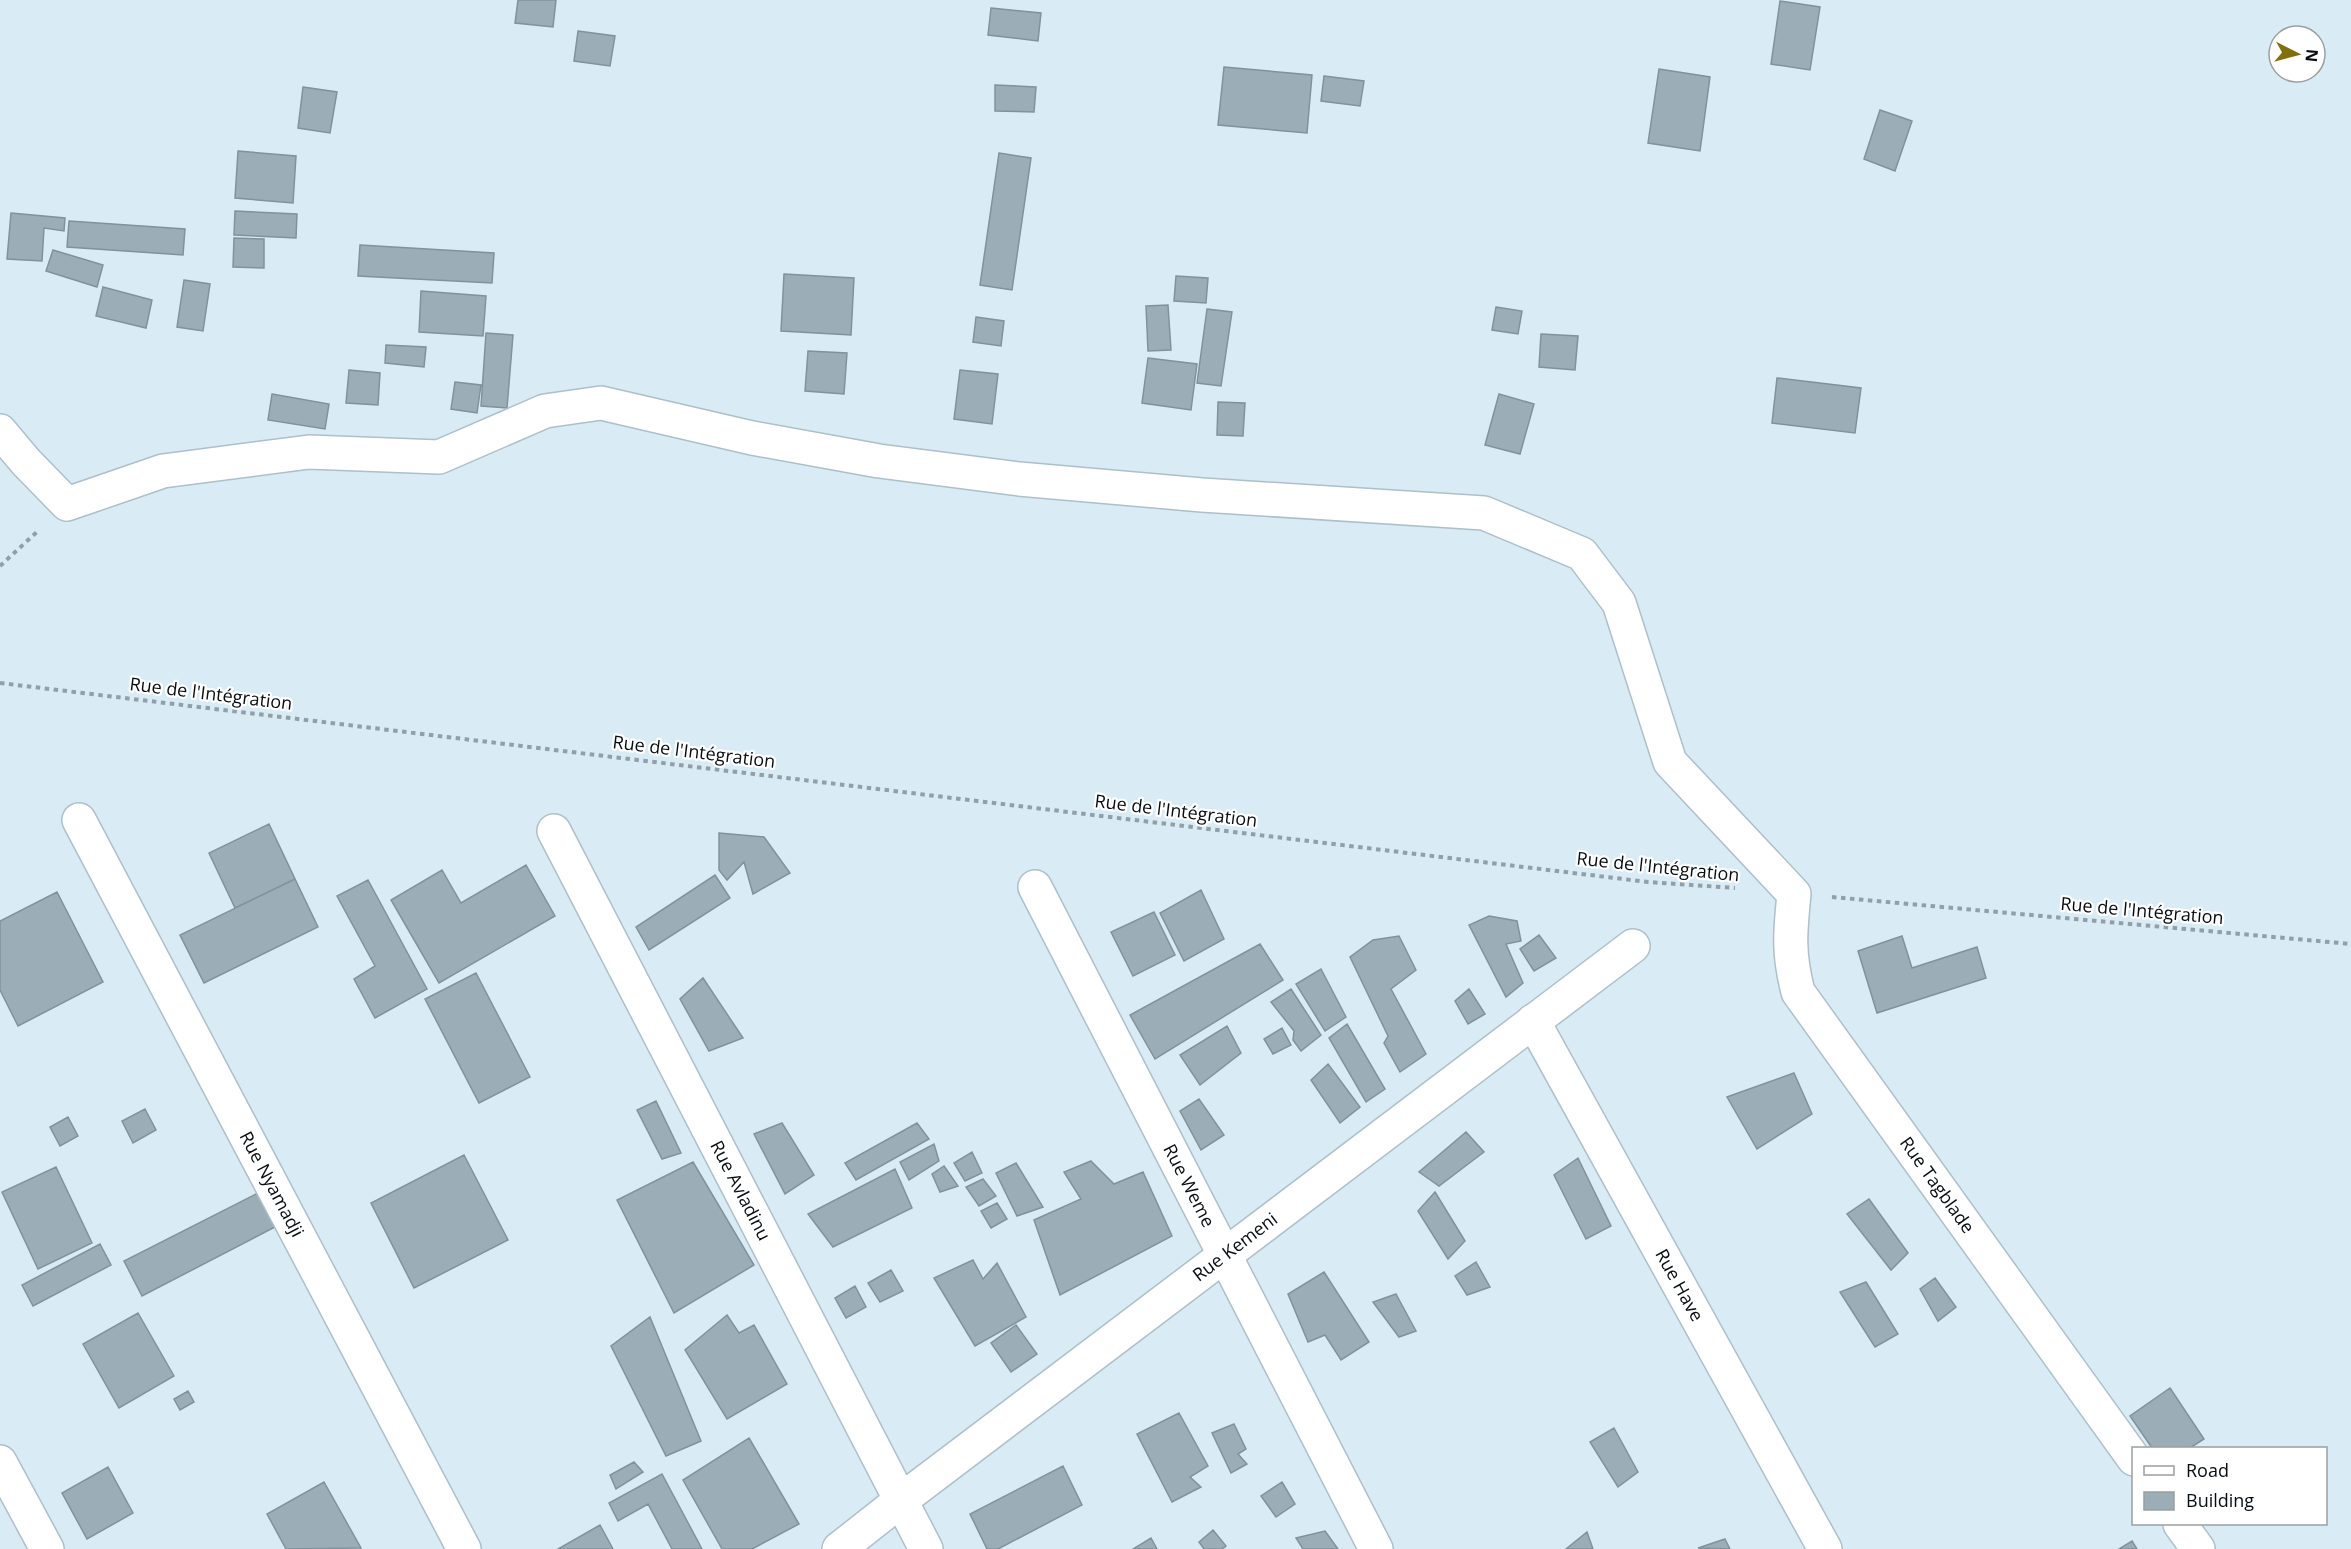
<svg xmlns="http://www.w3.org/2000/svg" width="2351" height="1549" viewBox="0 0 2351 1549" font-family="'Open Sans',sans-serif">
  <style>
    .building { fill: #9badb6; stroke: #81929b; stroke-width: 1.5 }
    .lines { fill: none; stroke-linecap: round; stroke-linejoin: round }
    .minor-casing { stroke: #adbfc9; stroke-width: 36 }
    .path { stroke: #919fa7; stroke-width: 4; stroke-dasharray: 4.5 4.5; stroke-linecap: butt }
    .minor { stroke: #fff; stroke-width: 33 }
    .labels { text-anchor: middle; stroke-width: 4.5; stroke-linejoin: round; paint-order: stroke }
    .street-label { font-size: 18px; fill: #070d10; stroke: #fff }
  </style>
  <rect width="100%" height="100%" fill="#d9ecf6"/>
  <path class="building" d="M 518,0 L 556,0 L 553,27 L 515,23 Z
    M 1780,1 L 1820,7 L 1810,70 L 1771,64 Z
    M 991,8 L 1041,13 L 1038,41 L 988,35 Z
    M 578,31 L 615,36 L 610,66 L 574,61 Z
    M 1224,67 L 1312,75 L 1307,133 L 1218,125 Z
    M 1659,69 L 1710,77 L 1700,151 L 1648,143 Z
    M 1324,76 L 1364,81 L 1360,106 L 1321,101 Z
    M 995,85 L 1036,87 L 1034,112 L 995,111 Z
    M 303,87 L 337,92 L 330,133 L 298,128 Z
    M 1880,110 L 1912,121 L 1895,171 L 1864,159 Z
    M 238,151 L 296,156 L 293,203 L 235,198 Z
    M 999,153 L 1031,158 L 1012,290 L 980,285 Z
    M 235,211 L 297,214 L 296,238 L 234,235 Z
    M 11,213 L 65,218 L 64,231 L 44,228 L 42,261 L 7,259 Z
    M 69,221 L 185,229 L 183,255 L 67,247 Z
    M 234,238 L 264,239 L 264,268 L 233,267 Z
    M 360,245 L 494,253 L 492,283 L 358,276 Z
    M 53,250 L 103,265 L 97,287 L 46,271 Z
    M 784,274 L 854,278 L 851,335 L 781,331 Z
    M 1176,276 L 1208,278 L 1206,303 L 1174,301 Z
    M 184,280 L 210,284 L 203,331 L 177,327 Z
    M 103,287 L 152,300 L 146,328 L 96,316 Z
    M 421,291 L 486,296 L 483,336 L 419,332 Z
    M 1168,305 L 1171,350 L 1148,351 L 1146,306 Z
    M 1496,307 L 1522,311 L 1518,334 L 1492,330 Z
    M 1207,309 L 1232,312 L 1221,386 L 1197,383 Z
    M 976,317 L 1004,321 L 1001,346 L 973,342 Z
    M 486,333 L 513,335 L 507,408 L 481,406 Z
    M 1541,334 L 1578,336 L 1575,370 L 1539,367 Z
    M 386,345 L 426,347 L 424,367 L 385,363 Z
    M 808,351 L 847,353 L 844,394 L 805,391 Z
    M 1148,358 L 1197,364 L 1191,410 L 1142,403 Z
    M 349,370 L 380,373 L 378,405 L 346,403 Z
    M 960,370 L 998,374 L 992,424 L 954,419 Z
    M 1777,378 L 1861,388 L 1855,433 L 1772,423 Z
    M 455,382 L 481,385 L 477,413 L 451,409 Z
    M 272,394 L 329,404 L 325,429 L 268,420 Z
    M 1499,394 L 1534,404 L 1520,454 L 1485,445 Z
    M 1218,402 L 1245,403 L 1243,436 L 1217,435 Z
    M 269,824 L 295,879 L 235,908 L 209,853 Z
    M 719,833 L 764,837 L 790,873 L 753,894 L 744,862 L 727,880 L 719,870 Z
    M 526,865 L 555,916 L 439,983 L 391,900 L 442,870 L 461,903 Z
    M 715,875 L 730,898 L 649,950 L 636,927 Z
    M 295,879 L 318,927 L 204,983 L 180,935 Z
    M 368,880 L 427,989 L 375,1018 L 354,979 L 375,966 L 337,896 Z
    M 1201,890 L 1224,939 L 1184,961 L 1160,913 Z
    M 57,892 L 103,982 L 18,1026 L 0,990 L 0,921 Z
    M 1154,912 L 1175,955 L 1133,976 L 1111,932 Z
    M 1489,916 L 1517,921 L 1521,941 L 1506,944 L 1523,983 L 1506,997 L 1469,925 Z
    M 1539,935 L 1556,958 L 1534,971 L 1520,949 Z
    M 1399,936 L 1416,970 L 1391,989 L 1426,1054 L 1400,1072 L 1384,1043 L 1388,1036 L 1350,957 L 1373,940 Z
    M 1902,936 L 1912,968 L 1977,947 L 1986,978 L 1877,1013 L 1858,951 Z
    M 1260,944 L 1283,980 L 1155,1059 L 1130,1015 Z
    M 1321,969 L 1346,1017 L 1325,1031 L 1296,984 Z
    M 476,973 L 530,1077 L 479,1103 L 425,999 Z
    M 703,978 L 743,1038 L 709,1051 L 680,999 Z
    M 1291,989 L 1321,1035 L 1301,1051 L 1293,1040 L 1294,1031 L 1271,1002 Z
    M 1469,989 L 1485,1014 L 1468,1024 L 1455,1001 Z
    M 1347,1024 L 1385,1089 L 1366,1102 L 1329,1038 Z
    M 1227,1026 L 1241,1053 L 1200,1085 L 1180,1055 Z
    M 1282,1028 L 1291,1045 L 1273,1054 L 1264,1039 Z
    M 1328,1064 L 1360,1107 L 1340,1123 L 1311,1080 Z
    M 1794,1073 L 1812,1114 L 1757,1149 L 1727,1097 Z
    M 1199,1099 L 1224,1135 L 1201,1150 L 1180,1111 Z
    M 656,1101 L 681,1153 L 662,1159 L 637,1110 Z
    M 145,1109 L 156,1130 L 133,1143 L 122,1121 Z
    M 68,1117 L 78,1136 L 60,1146 L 50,1127 Z
    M 782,1123 L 814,1175 L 785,1194 L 754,1134 Z
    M 917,1123 L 929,1139 L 856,1180 L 845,1163 Z
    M 1466,1132 L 1484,1152 L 1439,1186 L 1419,1172 Z
    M 934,1144 L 939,1161 L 909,1180 L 900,1162 Z
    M 972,1152 L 982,1173 L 965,1181 L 954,1163 Z
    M 464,1155 L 508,1240 L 414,1288 L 371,1203 Z
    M 1578,1158 L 1611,1226 L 1586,1239 L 1554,1175 Z
    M 1091,1161 L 1114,1184 L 1143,1172 L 1172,1236 L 1060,1295 L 1034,1220 L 1081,1199 L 1064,1172 Z
    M 693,1162 L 754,1265 L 674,1313 L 617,1200 Z
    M 1016,1163 L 1043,1207 L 1017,1216 L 996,1173 Z
    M 944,1166 L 958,1186 L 940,1192 L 932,1174 Z
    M 56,1167 L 92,1243 L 38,1269 L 2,1192 Z
    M 895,1169 L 912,1208 L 833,1247 L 808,1214 Z
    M 983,1179 L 996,1196 L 979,1206 L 966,1187 Z
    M 1435,1192 L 1465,1241 L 1448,1259 L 1418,1211 Z
    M 258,1193 L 275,1227 L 142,1296 L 124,1261 Z
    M 1869,1199 L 1908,1253 L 1891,1270 L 1847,1214 Z
    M 997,1203 L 1007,1219 L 991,1228 L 981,1211 Z
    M 100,1244 L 111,1265 L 33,1306 L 22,1285 Z
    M 973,1260 L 983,1279 L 997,1263 L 1026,1317 L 975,1346 L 934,1278 Z
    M 1476,1262 L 1490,1287 L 1467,1295 L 1455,1276 Z
    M 891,1270 L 903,1291 L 880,1302 L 868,1283 Z
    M 1324,1272 L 1369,1342 L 1341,1360 L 1325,1335 L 1308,1342 L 1288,1294 Z
    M 1935,1278 L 1956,1307 L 1938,1321 L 1920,1289 Z
    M 1866,1282 L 1898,1334 L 1875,1347 L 1840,1292 Z
    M 855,1286 L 866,1307 L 846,1318 L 835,1298 Z
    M 1396,1294 L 1416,1331 L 1399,1337 L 1373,1302 Z
    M 138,1313 L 174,1376 L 119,1408 L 83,1344 Z
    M 727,1315 L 739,1333 L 754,1325 L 787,1384 L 727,1419 L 685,1350 Z
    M 650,1317 L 701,1441 L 666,1456 L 611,1346 Z
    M 1016,1325 L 1037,1354 L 1011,1372 L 991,1343 Z
    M 2170,1388 L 2204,1439 L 2190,1448 L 2152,1448 L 2130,1416 Z
    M 188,1391 L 194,1402 L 180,1410 L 174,1399 Z
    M 1179,1413 L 1208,1466 L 1190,1477 L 1201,1487 L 1172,1502 L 1137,1434 Z
    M 1234,1424 L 1246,1449 L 1238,1454 L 1247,1464 L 1231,1473 L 1212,1433 Z
    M 1614,1428 L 1638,1472 L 1618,1487 L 1590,1442 Z
    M 749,1438 L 799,1524 L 752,1549 L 722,1549 L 683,1480 Z
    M 634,1462 L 643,1472 L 616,1489 L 610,1475 Z
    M 1063,1466 L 1082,1505 L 998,1549 L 987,1549 L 970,1514 Z
    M 108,1467 L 133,1513 L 87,1539 L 62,1493 Z
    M 662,1474 L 702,1549 L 672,1549 L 648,1504 L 618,1521 L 609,1503 Z
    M 324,1482 L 361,1548 L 286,1549 L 267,1514 Z
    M 1282,1482 L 1295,1504 L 1276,1517 L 1261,1496 Z
    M 600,1525 L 613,1549 L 558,1549 Z
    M 1213,1530 L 1226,1546 L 1222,1549 L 1204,1549 L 1199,1542 Z
    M 1325,1531 L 1338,1549 L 1303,1549 L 1296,1538 Z
    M 1587,1532 L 1593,1549 L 1566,1549 Z
    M 1151,1538 L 1157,1549 L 1133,1549 Z
    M 1725,1539 L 1730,1549 L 1698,1548 Z
    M 2132,1541 L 2137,1549 L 2119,1549 Z"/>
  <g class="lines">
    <g class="minor-casing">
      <g id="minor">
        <path id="s1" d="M 0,431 L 26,462 L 67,504 L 163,471 L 309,452 L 439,457 L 545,411 L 601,403 L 752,438 L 879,461 L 1019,479 L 1202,495 L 1484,513 L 1582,554 L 1619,603 L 1670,762 L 1794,894 C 1790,933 1788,953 1798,992 L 2134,1459"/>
        <path id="s2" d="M 79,820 L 464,1549"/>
        <path id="s3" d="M 554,831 L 926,1549"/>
        <path id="s4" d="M 1035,887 L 1376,1549"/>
        <path id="s5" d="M 1533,1021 L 1825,1549"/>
        <path d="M 0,1462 L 47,1549"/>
        <path d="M 2180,1524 L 2198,1549"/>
        <path id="s6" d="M 839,1549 L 900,1501 L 1633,946"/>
      </g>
    </g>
    <path class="path" d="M 0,566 L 39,530
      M 0,683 L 1648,882 L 1735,888
      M 1832,897 L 2351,944"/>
    <use href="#minor" class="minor"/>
  </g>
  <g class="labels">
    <g class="street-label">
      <text transform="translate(211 694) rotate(7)" y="6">Rue de l'Intégration</text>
      <text transform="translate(694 752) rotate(7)" y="6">Rue de l'Intégration</text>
      <text transform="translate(1176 811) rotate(7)" y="6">Rue de l'Intégration</text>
      <text transform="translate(1658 867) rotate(6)" y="6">Rue de l'Intégration</text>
      <text transform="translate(2142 911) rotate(5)" y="6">Rue de l'Intégration</text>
      <text dy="6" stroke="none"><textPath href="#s2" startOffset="412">Rue Nyamadji</textPath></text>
      <text dy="6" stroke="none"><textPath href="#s1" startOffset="2394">Rue Tagblade</textPath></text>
      <text dy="6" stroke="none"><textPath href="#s4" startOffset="336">Rue Weme</textPath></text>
      <text dy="6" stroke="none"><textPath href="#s3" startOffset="405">Rue Avladinu</textPath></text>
      <text dy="6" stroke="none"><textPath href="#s6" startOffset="498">Rue Kemeni</textPath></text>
      <text dy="6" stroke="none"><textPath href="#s5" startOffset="302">Rue Have</textPath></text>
    </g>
  </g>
  <rect x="2132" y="1447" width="195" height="78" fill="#ffffff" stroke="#9c9e9f" stroke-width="1.5"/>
  <rect x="2144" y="1466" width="30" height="9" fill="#ffffff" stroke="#9c9e9f" stroke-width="1.5"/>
  <text x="2186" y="1477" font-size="18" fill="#070d10">Road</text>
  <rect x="2144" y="1492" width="30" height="18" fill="#9badb6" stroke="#9c9e9f" stroke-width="1.5"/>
  <text x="2186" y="1507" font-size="18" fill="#070d10">Building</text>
  <g transform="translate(2297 54) rotate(96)"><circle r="28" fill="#ffffff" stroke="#9c9e9f" stroke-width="1.5"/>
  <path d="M0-4.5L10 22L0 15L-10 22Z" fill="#836f0e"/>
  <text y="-9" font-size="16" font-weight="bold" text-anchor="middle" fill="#070d10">N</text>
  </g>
</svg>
